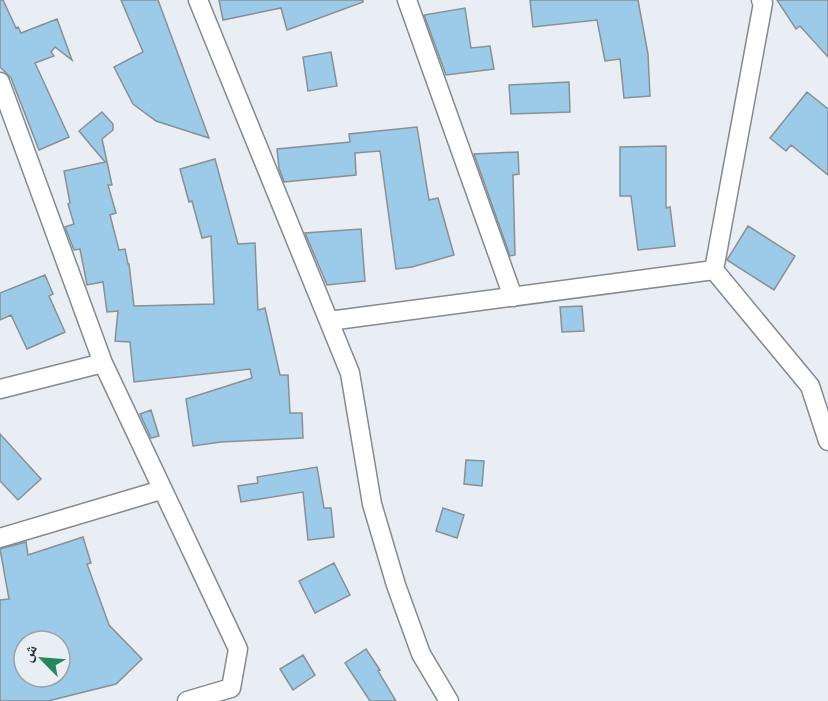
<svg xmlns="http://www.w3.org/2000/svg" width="828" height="701" viewBox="0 0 828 701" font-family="Quicksand,'Noto Naskh Arabic',sans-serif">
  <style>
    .building { fill: #9bcbe8; stroke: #899094; stroke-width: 1.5; fill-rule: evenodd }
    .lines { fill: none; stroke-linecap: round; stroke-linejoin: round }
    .street-casing { stroke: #858a90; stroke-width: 21 }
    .street { stroke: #fff; stroke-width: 18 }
  </style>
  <rect width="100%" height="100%" fill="#e9eef4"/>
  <path class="building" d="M 0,0 L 3,0 L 16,28 L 18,27 L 21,33 L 57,19 L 72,60 L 55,47 L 51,52 L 54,56 L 35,63 L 69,137 L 39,150 L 11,78 L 0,67 Z
    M 121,0 L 158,0 L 209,138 L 156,121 L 133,104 L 114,67 L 143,52 Z
    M 219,0 L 363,0 L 363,2 L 287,30 L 281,8 L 223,20 Z
    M 530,0 L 638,0 L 648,54 L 650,96 L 624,98 L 620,59 L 605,61 L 597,20 L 533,27 Z
    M 777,0 L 828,0 L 828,57 L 800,26 L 796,29 Z
    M 465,8 L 471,48 L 490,46 L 494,69 L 446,75 L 424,15 Z
    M 331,52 L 337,86 L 308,91 L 303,57 Z
    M 569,82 L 570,112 L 511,114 L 509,85 Z
    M 807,92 L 828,109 L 828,175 L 791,145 L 786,151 L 770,138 Z
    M 102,112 L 113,124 L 113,130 L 102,139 L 112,185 L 108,185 L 116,213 L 110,215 L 119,250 L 125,249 L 128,264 L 129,264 L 134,306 L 214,304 L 211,236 L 202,238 L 192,201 L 189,202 L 180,169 L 215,159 L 238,244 L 255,243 L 258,310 L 265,308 L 280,375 L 288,375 L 290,413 L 302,413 L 303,438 L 221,442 L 193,446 L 186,399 L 252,378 L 250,369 L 134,382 L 130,342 L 115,341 L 118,311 L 107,312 L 103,282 L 87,285 L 80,249 L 74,250 L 65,227 L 74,224 L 68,204 L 70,203 L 64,171 L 105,162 L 79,131 Z
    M 417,127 L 429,200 L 438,198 L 454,255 L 412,267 L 396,269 L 380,151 L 355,153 L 356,175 L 284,182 L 279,168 L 277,149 L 350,142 L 349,134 Z
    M 666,146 L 666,208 L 670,207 L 675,246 L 638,250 L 631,196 L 620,196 L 620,147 Z
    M 518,152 L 519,174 L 513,175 L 515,255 L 510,256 L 474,154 Z
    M 748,226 L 795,256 L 774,290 L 727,260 Z
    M 361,229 L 365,281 L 327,285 L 305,233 Z
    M 45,275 L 53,294 L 49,296 L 65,332 L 27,349 L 11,315 L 0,320 L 0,293 Z
    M 582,306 L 584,331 L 562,332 L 560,307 Z
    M 151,410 L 159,436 L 151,438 L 140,414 Z
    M 0,434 L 41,479 L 18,500 L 0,481 Z
    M 466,460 L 484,461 L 482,486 L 464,484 Z
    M 317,467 L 324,508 L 331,508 L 334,537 L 308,540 L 303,492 L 241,502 L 238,486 L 258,483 L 257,477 Z
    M 443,508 L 464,515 L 457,538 L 436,531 Z
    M 83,537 L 91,563 L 87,564 L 109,625 L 142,659 L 116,684 L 48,701 L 0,701 L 0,600 L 9,599 L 0,549 L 26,542 L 28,555 ZM 24,641 L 60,641 L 60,677 L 24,677 Z
    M 334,563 L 350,595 L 315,613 L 299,581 Z
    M 366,649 L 380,670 L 378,671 L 396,701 L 370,701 L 345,663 Z
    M 303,655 L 315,675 L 293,690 L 280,669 Z"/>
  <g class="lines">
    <g class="street-casing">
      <path id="street" d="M 198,0 L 350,373 L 372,504 L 396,585 L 421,654 L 449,701
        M 407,0 L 513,297
        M 0,82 L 103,363 L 0,389
        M 714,270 L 763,3 L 761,0
        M 329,321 L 714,270 L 810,386 L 828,441
        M 103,363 L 238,649 L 231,688 L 187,701
        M 0,538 L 161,490"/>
    </g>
    <use href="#street" class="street"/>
  </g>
  <g transform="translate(42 659) rotate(295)"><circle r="28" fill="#e9eef4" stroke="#9da1a5" stroke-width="1.5"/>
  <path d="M0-4.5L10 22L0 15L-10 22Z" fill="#26865e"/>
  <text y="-9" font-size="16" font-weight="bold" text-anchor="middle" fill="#2b2d2f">ش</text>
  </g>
</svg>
